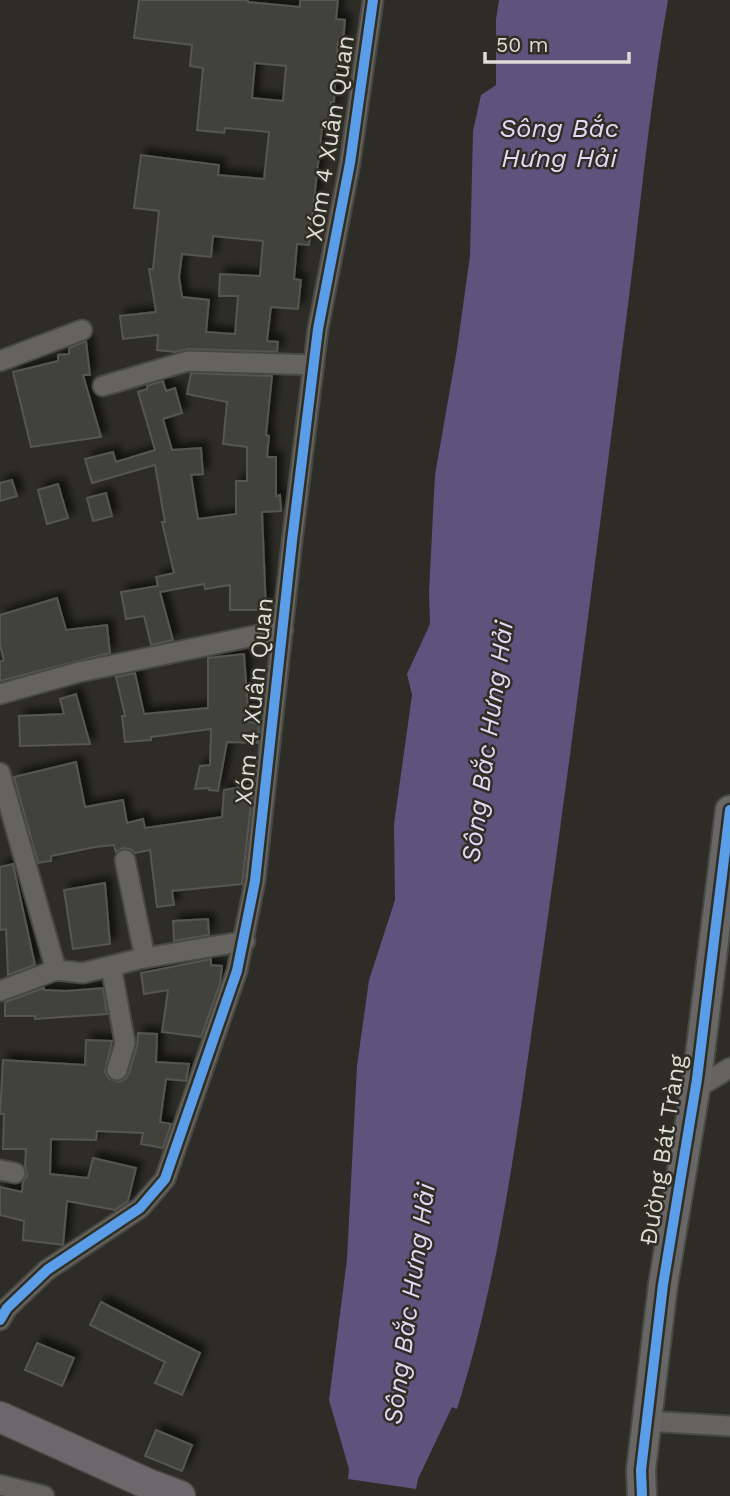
<svg xmlns="http://www.w3.org/2000/svg" width="730" height="1496" viewBox="0 0 730 1496" font-family="'Work Sans',sans-serif">
  <style>
    .water { fill: #5e537c }
    .building { fill: #43423e; stroke: #575651; stroke-width: 2; fill-rule: evenodd; filter: url(#shadow) }
    .lines { fill: none; stroke-linecap: round; stroke-linejoin: round }
    .street-casing { stroke: #494944; stroke-width: 23 }
    .secondary-casing { stroke: #494944; stroke-width: 32 }
    .primary-casing { stroke: #494944; stroke-width: 33 }
    .street { stroke: #64635f; stroke-width: 19 }
    .secondary { stroke: #686766; stroke-width: 28 }
    .primary { stroke: #6b686b; stroke-width: 30 }
    .cycleway-casing { stroke: #302e24; stroke-width: 15 }
    .cycleway { stroke: #5a9eea; stroke-width: 10 }
    .labels { text-anchor: middle; stroke-width: 5; stroke-linejoin: round; paint-order: stroke }
    .street-label { font-size: 24px; fill: #dddcd6; stroke: #302e24 }
    .water-label { font-size: 26px; font-style: italic; fill: #e0d9f7; stroke: #302e24 }
  </style>
  <defs>
    <filter id="shadow"><feDropShadow dx="6" dy="-6" stdDeviation="3.5" flood-color="#0009"/></filter>
  </defs>
  <rect width="100%" height="100%" fill="#2d2c27"/>
  <path class="water" d="M 499,0 L 668,0 C 650,101 641,203 628,305 C 600,523 573,741 542,959 C 520,1110 503,1263 457,1409 L 452,1407 L 418,1479 L 416,1489 L 348,1479 L 349,1469 L 329,1400 L 347,1259 L 357,1066 L 369,980 L 395,900 L 394,824 L 412,695 L 407,674 L 430,624 L 429,592 L 435,475 L 457,349 L 470,256 L 473,131 L 481,95 L 496,85 L 496,20 Z"/>
  <path class="building" d="M 139,0 L 248,0 L 248,2 L 300,7 L 300,0 L 338,0 L 336,19 L 345,20 L 343,42 L 338,42 L 334,102 L 331,102 L 328,129 L 322,129 L 309,245 L 297,244 L 294,279 L 301,280 L 298,309 L 271,307 L 267,341 L 278,342 L 277,352 L 188,349 L 176,352 L 157,350 L 158,335 L 123,339 L 120,316 L 156,312 L 149,269 L 153,269 L 159,211 L 134,208 L 141,155 L 219,165 L 218,175 L 264,179 L 269,132 L 225,128 L 224,133 L 197,130 L 203,68 L 190,66 L 192,45 L 134,38 ZM 255,63 L 286,66 L 283,101 L 252,98 ZM 213,236 L 263,241 L 260,276 L 220,274 L 219,296 L 238,296 L 235,334 L 206,332 L 209,300 L 182,297 L 179,277 L 182,254 L 211,257 Z
    M 86,341 L 90,375 L 83,375 L 101,437 L 31,447 L 13,372 L 58,361 L 58,355 L 69,354 L 69,348 Z
    M 191,373 L 272,376 L 266,435 L 269,436 L 267,457 L 276,457 L 276,496 L 280,495 L 281,511 L 262,512 L 266,610 L 230,610 L 230,585 L 205,589 L 204,584 L 160,592 L 173,640 L 151,645 L 144,616 L 126,619 L 121,592 L 158,586 L 156,577 L 174,573 L 162,522 L 165,522 L 155,465 L 92,483 L 85,459 L 113,452 L 116,462 L 155,450 L 138,392 L 147,389 L 147,386 L 163,381 L 166,391 L 175,388 L 182,413 L 163,419 L 172,450 L 201,448 L 203,474 L 191,475 L 198,519 L 236,514 L 236,481 L 247,481 L 247,447 L 223,444 L 227,402 L 187,394 Z
    M 12,480 L 17,496 L 0,501 L 0,483 Z
    M 58,484 L 68,518 L 47,524 L 38,490 Z
    M 106,493 L 112,516 L 93,521 L 87,498 Z
    M 57,598 L 66,630 L 107,625 L 110,653 L 0,681 L 0,662 L 4,660 L 0,645 L 0,615 Z
    M 244,654 L 249,722 L 259,723 L 258,743 L 227,742 L 218,791 L 209,790 L 209,788 L 195,789 L 200,766 L 210,765 L 211,729 L 151,737 L 151,740 L 125,742 L 122,716 L 125,716 L 116,677 L 135,673 L 144,714 L 208,708 L 208,658 Z
    M 76,694 L 90,744 L 20,746 L 19,716 L 64,714 L 60,699 Z
    M 76,762 L 85,807 L 123,800 L 127,823 L 143,819 L 145,828 L 222,817 L 224,790 L 251,785 L 252,795 L 242,884 L 172,891 L 174,905 L 157,907 L 150,850 L 135,853 L 130,849 L 123,848 L 116,852 L 114,845 L 95,847 L 51,856 L 51,861 L 38,863 L 14,777 Z
    M 13,864 L 35,965 L 8,975 L 6,929 L 0,930 L 0,867 Z
    M 105,883 L 110,944 L 73,949 L 64,890 Z
    M 208,919 L 209,935 L 174,941 L 173,921 Z
    M 211,959 L 211,965 L 222,966 L 220,984 L 201,1037 L 162,1032 L 168,990 L 144,994 L 141,973 Z
    M 44,988 L 44,990 L 66,991 L 103,988 L 107,1014 L 35,1019 L 35,1016 L 5,1016 L 5,1002 Z
    M 138,1033 L 157,1034 L 156,1062 L 189,1064 L 186,1081 L 166,1079 L 160,1122 L 171,1124 L 163,1148 L 141,1144 L 143,1133 L 97,1131 L 96,1140 L 51,1139 L 50,1174 L 88,1178 L 93,1158 L 136,1168 L 128,1201 L 115,1210 L 67,1201 L 63,1245 L 23,1240 L 24,1221 L 0,1215 L 0,1187 L 22,1192 L 23,1182 L 27,1175 L 25,1166 L 26,1149 L 3,1149 L 4,1114 L 0,1114 L 3,1060 L 85,1065 L 86,1040 L 112,1041 L 105,1072 L 109,1079 L 119,1082 L 125,1079 L 129,1073 L 137,1046 Z
    M 101,1302 L 200,1353 L 182,1395 L 155,1383 L 165,1362 L 90,1325 Z
    M 37,1343 L 74,1358 L 62,1386 L 25,1370 Z
    M 156,1430 L 192,1445 L 182,1471 L 145,1456 Z"/>
  <g class="lines">
    <g class="street-casing">
      <path id="street" d="M 0,361 L 82,330
        M 103,386 L 188,361 L 314,365
        M 0,694 L 79,672 L 283,630
        M 0,773 L 56,970 L 83,973 L 139,959 L 245,941
        M 125,860 L 145,958
        M 111,966 L 125,1043 L 117,1070
        M 0,991 L 56,970
        M 695,1089 L 730,1068
        M 0,1170 L 15,1173
        M 0,1320 L 7,1308 L 47,1270 L 140,1208 L 165,1179 L 237,971 L 255,881 L 292,541 L 318,329 L 350,163 L 373,0
        M 647,1421 L 730,1426
        M 0,1485 L 44,1496"/>
    </g>
    <g class="secondary-casing">
      <path id="secondary" d="M 642,1496 L 641,1470 L 663,1285 L 697,1079 L 730,810"/>
    </g>
    <g class="primary-casing">
      <path id="primary" d="M 0,1417 L 148,1484 L 180,1496"/>
    </g>
    <use href="#street" class="street"/>
    <use href="#secondary" class="secondary"/>
    <use href="#primary" class="primary"/>
    <g class="cycleway-casing">
      <path id="cycleway" d="M 0,1320 L 7,1308 L 47,1270 L 140,1208 L 165,1179 L 237,971 L 255,881 L 292,541 L 318,329 L 350,163 L 373,0
        M 642,1496 L 641,1470 L 663,1285 L 697,1079 L 730,810"/>
    </g>
    <use href="#cycleway" class="cycleway"/>
  </g>
  <g class="labels">
    <g class="street-label">
      <text transform="translate(330 138) rotate(-81)" y="8">Xóm 4 Xuân Quan</text>
      <text transform="translate(254 701) rotate(-84)" y="8">Xóm 4 Xuân Quan</text>
      <text transform="translate(663 1150) rotate(-81)" y="8">Đường Bát Tràng</text>
    </g>
    <g class="water-label">
      <text x="559" y="137">Sông Bắc<tspan x="559" dy="30">Hưng Hải</tspan></text>
      <text transform="translate(487 742) rotate(-82)" y="9">Sông Bắc Hưng Hải</text>
      <text transform="translate(409 1304) rotate(-82)" y="9">Sông Bắc Hưng Hải</text>
    </g>
  </g>
  <path d="M485 52v10h144v-10" fill="none" stroke="#dddcd6" stroke-width="3.5"/>
  <text x="496" y="52" font-size="21" fill="#dddcd6" stroke="#302e24" stroke-width="5" paint-order="stroke">50 m</text>
</svg>
